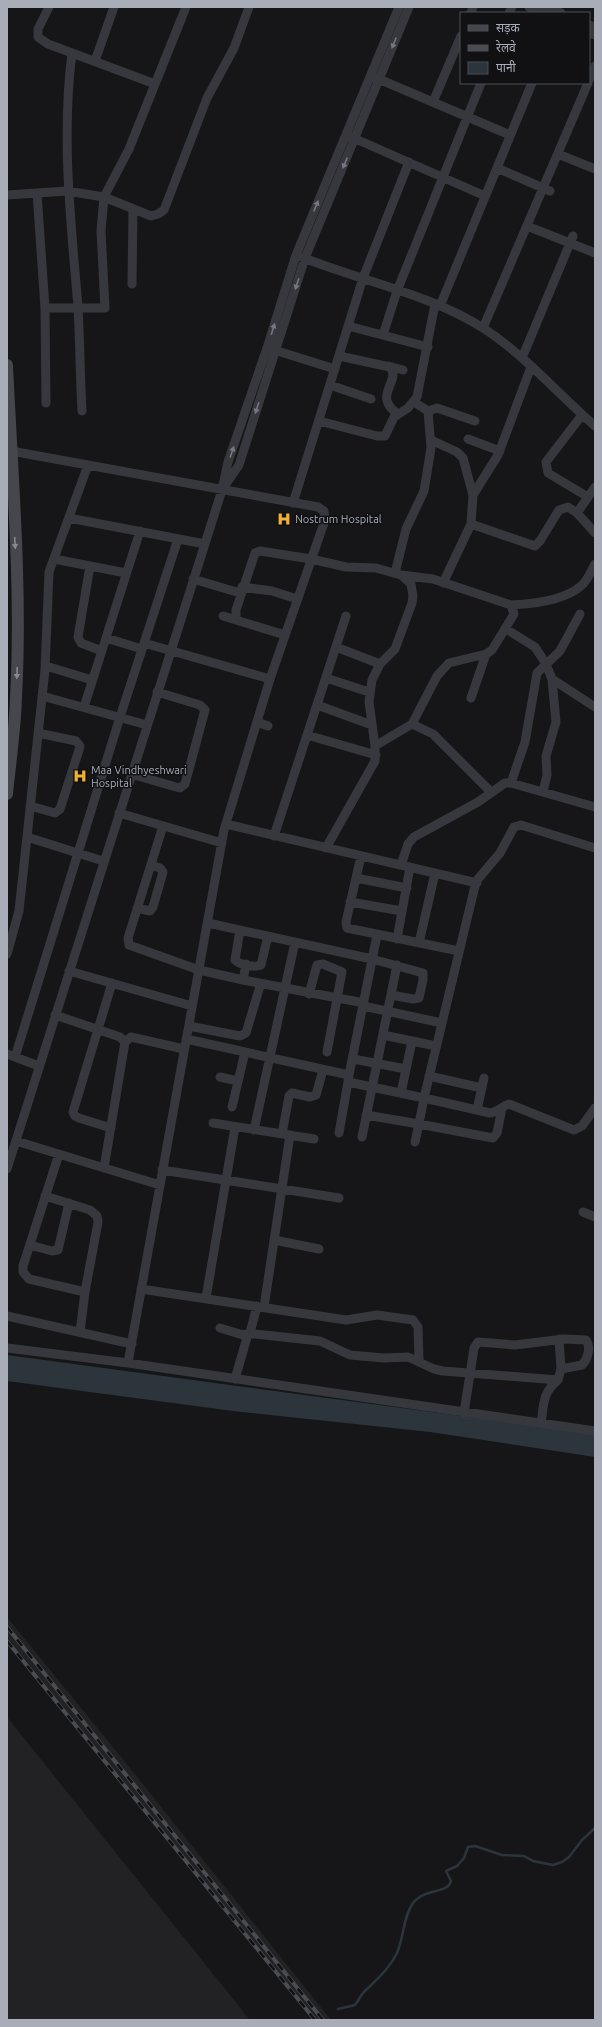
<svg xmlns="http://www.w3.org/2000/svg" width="602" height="2027" viewBox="0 0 602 2027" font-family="Ubuntu,'Noto Sans Devanagari',sans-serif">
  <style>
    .built { fill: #222225 }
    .water { fill: #2c353c }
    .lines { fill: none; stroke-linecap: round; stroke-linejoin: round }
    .stream { stroke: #2c353c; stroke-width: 2.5 }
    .minor { stroke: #37383d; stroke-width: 9 }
    .secondary { stroke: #45474d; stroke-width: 12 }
    .rail-casing { stroke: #4a4c52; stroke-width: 4 }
    .rail { stroke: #111113; stroke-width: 2.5; stroke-dasharray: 8; stroke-linecap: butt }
    .oneway { fill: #757881 }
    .oneway2 { fill: #858993 }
    .labels { text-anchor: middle; stroke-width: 3; stroke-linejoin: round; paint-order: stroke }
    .poi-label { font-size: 11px; fill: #a8adb8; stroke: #111113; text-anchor: start }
  </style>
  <rect width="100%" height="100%" fill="#161618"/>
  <path class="built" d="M 7,1617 L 130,1768 L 331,2020 L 313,2020 L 7,1637 Z
    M 7,1717 L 250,2020 L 7,2020 Z"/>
  <path class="water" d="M 7,1355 L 595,1434 L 595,1457 L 430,1432 L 233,1411 L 7,1381 Z"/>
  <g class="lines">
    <path class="stream" d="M 338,2009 L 355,2005 C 359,2000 361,1994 366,1990 C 377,1979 390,1968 397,1953 C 404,1937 403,1917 413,1903 C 424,1888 448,1894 451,1881 L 446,1871 L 457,1866 L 464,1858 L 468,1847 L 475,1846 L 502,1855 L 524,1856 L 533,1861 L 553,1865 L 562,1862 L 569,1857 L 582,1840 L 595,1828"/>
    <path class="minor" d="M 49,7 L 38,29 L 38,37 L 48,44 L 155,84
      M 529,7 L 543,13
      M 547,7 L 561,13
      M 471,13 L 473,7
      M 509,13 L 512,7
      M 589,25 L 595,27
      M 589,33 L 595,35
      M 72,53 C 61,138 71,222 78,307 C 80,342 80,376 82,411
      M 95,61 L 114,7
      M 374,77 L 510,135
      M 589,80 L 595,66
      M 433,102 L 461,36
      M 349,136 L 485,196
      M 558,154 L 595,169
      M 497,168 L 550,191
      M 37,193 L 45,308 L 46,403
      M 7,195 L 67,191 L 104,197 L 151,216 L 158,214 L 164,210 L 207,98 L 234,48 L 249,7
      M 527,226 L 595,253
      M 299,256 C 358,280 430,294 483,328 C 525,355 558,394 595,426
      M 132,284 L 133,209
      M 440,306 L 532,83
      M 45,308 L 105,308 L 101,231 L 104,197 L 129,149 L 186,7
      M 348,326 L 428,347
      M 483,328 L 588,83
      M 383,335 L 397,291 L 481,83
      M 271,349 L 335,369
      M 339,356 L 390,367 C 402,381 371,396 398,414
      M 522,358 L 573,236
      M 388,366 L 403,370
      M 330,385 L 371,399
      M 428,411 L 437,408 L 475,421
      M 582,415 L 546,462 L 548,473 L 588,497
      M 319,421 L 377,436 L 385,436 L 394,417 L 408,408 L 417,397 L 435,304
      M 468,439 L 500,451
      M 431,440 L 457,452 L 463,458 L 473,495
      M 11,451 L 318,507 L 324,511 L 325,520 L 270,679 L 224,830 L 128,1363
      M 226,484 L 239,465 L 305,258 L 409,7
      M 293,503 L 363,278 L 409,162
      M 577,513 L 595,487
      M 69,518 L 205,544
      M 471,524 L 535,546 L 540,541 L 559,510 L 568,507 L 577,513 L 595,533
      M 54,559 L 126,573
      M 90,566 L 78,637 L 81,643 L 102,651
      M 395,573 L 406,529 L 424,491 L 431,448 L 428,411 L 414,402
      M 193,579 L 240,593
      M 443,583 L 471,524 L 473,495 L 498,455 L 531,367
      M 242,587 L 272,591 L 297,599
      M 511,605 C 533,604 566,600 582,585 C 588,580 591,571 595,564
      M 223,616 L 236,620
      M 506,629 L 535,647 L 546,664 L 552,679 L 556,722 L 546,756 L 547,775 L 543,792
      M 285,635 L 236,620 L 236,610 L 255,553 L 260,551 L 311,559 L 346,567 L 376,568 L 401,575 L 411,584 L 413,596 L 412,603 L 395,649 L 380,664 L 372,680 L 369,702 L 375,746 L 375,761 L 326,848
      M 106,638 L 142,649
      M 144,643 L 270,679
      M 336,647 L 380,664
      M 46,666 L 92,680
      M 326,678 L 369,692
      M 552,679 L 595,707
      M 42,696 L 147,725
      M 471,698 L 486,654
      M 317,705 L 372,725
      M 84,707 L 140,531
      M 257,722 L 268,726
      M 412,724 L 433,734 L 491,792
      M 307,735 L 376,755
      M 375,746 L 412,724 L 437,676 L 449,663 L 486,654 L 492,650 L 514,614 L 511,605 L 433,579 L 401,575
      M 131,774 L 176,787 L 180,788 L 185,784 L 205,710 L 200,705 L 157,692
      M 511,783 L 525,742 L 537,673 L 560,651 L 580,614
      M 30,806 L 55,813 L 60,809 L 79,750 L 80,746 L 76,741 L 38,733
      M 119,813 L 222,843
      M 226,824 L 477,883
      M 163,826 L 128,938 L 129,945 L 199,970 L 243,980
      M 274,836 L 346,616
      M 27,837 L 103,861
      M 595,848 L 521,825 L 514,827 L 500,853 L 478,879 L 475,886 L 424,1098 L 490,1113 C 498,1112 502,1106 509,1104 L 574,1130 L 582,1126 L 595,1108
      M 361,856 L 346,922 L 347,928 L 459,951
      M 401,865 L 408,844 L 414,837 L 478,802 L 505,783 L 511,783 L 595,807
      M 356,878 L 407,888
      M 350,902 L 402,911
      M 137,908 L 150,911 L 153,907 L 163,872 L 160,868 L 151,865
      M 208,923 L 372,959 L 423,973 L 423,980 L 419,998 L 413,999 L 391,995
      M 240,930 L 235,960 C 240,965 255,968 261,965 L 268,936
      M 397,939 L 410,867
      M 419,943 L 435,873
      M 7,954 L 19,911 L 45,670 L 49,572 L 88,465
      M 69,971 L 192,1006
      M 259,983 L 364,1003
      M 309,994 L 317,965 L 323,964 L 342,972 L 327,1052
      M 363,1006 L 442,1023
      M 55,1015 L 120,1037 L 125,1042 L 104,1168
      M 189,1026 L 240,1036 L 246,1033 L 260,986 L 259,983 L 243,980 L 246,964
      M 383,1035 L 412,1041 L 401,1093
      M 186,1039 L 349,1075 L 348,1082 L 424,1098 L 419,1124 L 493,1138 L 497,1133 L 502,1108
      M 412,1041 L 436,1046
      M 125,1042 L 131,1037 L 184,1049
      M 7,1054 L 39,1066
      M 15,1057 L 120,717 L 178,539
      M 353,1059 L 406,1069
      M 349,1075 L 377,935
      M 429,1076 L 482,1088
      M 220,1077 L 238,1081
      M 232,1107 L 245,1052
      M 477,1110 L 484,1078
      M 366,1115 L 419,1124 L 415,1142
      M 213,1123 L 314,1139
      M 111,1128 L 79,1118 L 75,1116 L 73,1112 L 112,983
      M 254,1130 L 295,942
      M 339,1133 L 348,1082
      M 282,1134 L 289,1096 L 292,1093 L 310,1097 L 316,1095 L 323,1070
      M 362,1137 L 397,965
      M 16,1141 L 160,1185
      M 59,1154 L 23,1266 L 23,1272 L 29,1279 L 85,1292 L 80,1332
      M 7,1169 L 222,490 L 228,462 L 267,348 L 296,255 L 399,7
      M 162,1170 L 339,1198
      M 45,1196 L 90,1210 L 97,1216 L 98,1222 L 85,1292
      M 583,1212 L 595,1217
      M 274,1240 L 319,1249
      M 30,1245 L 52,1251 L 58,1250 L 69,1203
      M 141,1289 L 346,1320 L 377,1315 L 413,1320 L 418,1327 L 419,1361
      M 206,1298 L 235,1127
      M 264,1307 L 290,1135
      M 7,1316 L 132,1344
      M 220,1328 L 243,1335 L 250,1333 L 257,1306
      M 559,1339 L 561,1369
      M 7,1348 L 128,1363 L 595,1431
      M 235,1379 L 248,1334 L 255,1334 L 320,1341 L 350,1355 L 384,1358 L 408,1357 L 434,1369 L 443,1371 L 558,1380
      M 464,1413 L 474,1348 L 478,1342 L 515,1345 L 564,1339 L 586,1340 C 591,1347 588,1359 582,1365 L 561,1369 L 558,1380 C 542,1393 544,1404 541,1423"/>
    <path class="secondary" d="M 7,365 C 12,475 22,587 16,698 C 15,730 10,762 7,794"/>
    <g class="rail-casing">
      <path id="rail" d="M 7,1627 L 323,2020
        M 7,1641 L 315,2020"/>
    </g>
    <use href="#rail" class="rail"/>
  </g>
  <defs><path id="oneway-solid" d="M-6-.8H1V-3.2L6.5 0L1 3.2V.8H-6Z"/></defs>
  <g class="oneway">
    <use href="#oneway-solid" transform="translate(394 43) rotate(112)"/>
    <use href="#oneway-solid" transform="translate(345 163) rotate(113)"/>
    <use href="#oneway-solid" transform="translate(316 206) rotate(-67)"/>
    <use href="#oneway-solid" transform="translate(297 284) rotate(108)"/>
    <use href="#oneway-solid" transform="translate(273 329) rotate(-73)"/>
    <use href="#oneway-solid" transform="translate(257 408) rotate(108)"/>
    <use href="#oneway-solid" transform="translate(232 452) rotate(-71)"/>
  </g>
  <g class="oneway2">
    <use href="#oneway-solid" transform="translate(15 543) rotate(87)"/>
    <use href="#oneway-solid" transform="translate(17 673) rotate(92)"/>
  </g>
  <defs>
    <g id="hospital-bare" transform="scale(1.08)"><path d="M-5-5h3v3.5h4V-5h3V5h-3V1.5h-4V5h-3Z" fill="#f2b134" stroke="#111113" stroke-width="2.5" paint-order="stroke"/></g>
  </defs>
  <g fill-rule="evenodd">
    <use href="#hospital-bare" x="284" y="519"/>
    <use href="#hospital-bare" x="80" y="776"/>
  </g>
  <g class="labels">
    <g class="poi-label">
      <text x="295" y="523">Nostrum Hospital</text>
      <text x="91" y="774">Maa Vindhyeshwari<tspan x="91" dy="13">Hospital</tspan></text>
    </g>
  </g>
  <rect width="602" height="2027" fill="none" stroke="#a8adb8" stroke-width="16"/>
  <rect x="460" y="12" width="130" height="72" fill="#111113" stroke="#4d4f55"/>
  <rect x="468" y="25" width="20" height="6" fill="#45474d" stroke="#4d4f55"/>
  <text x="496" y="32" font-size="12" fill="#a8adb8">सड़क</text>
  <rect x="468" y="45" width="20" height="6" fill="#4a4c52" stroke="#4d4f55"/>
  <text x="496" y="52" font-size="12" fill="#a8adb8">रेलवे</text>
  <rect x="468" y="62" width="20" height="12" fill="#2c353c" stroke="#4d4f55"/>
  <text x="496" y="72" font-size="12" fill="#a8adb8">पानी</text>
</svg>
